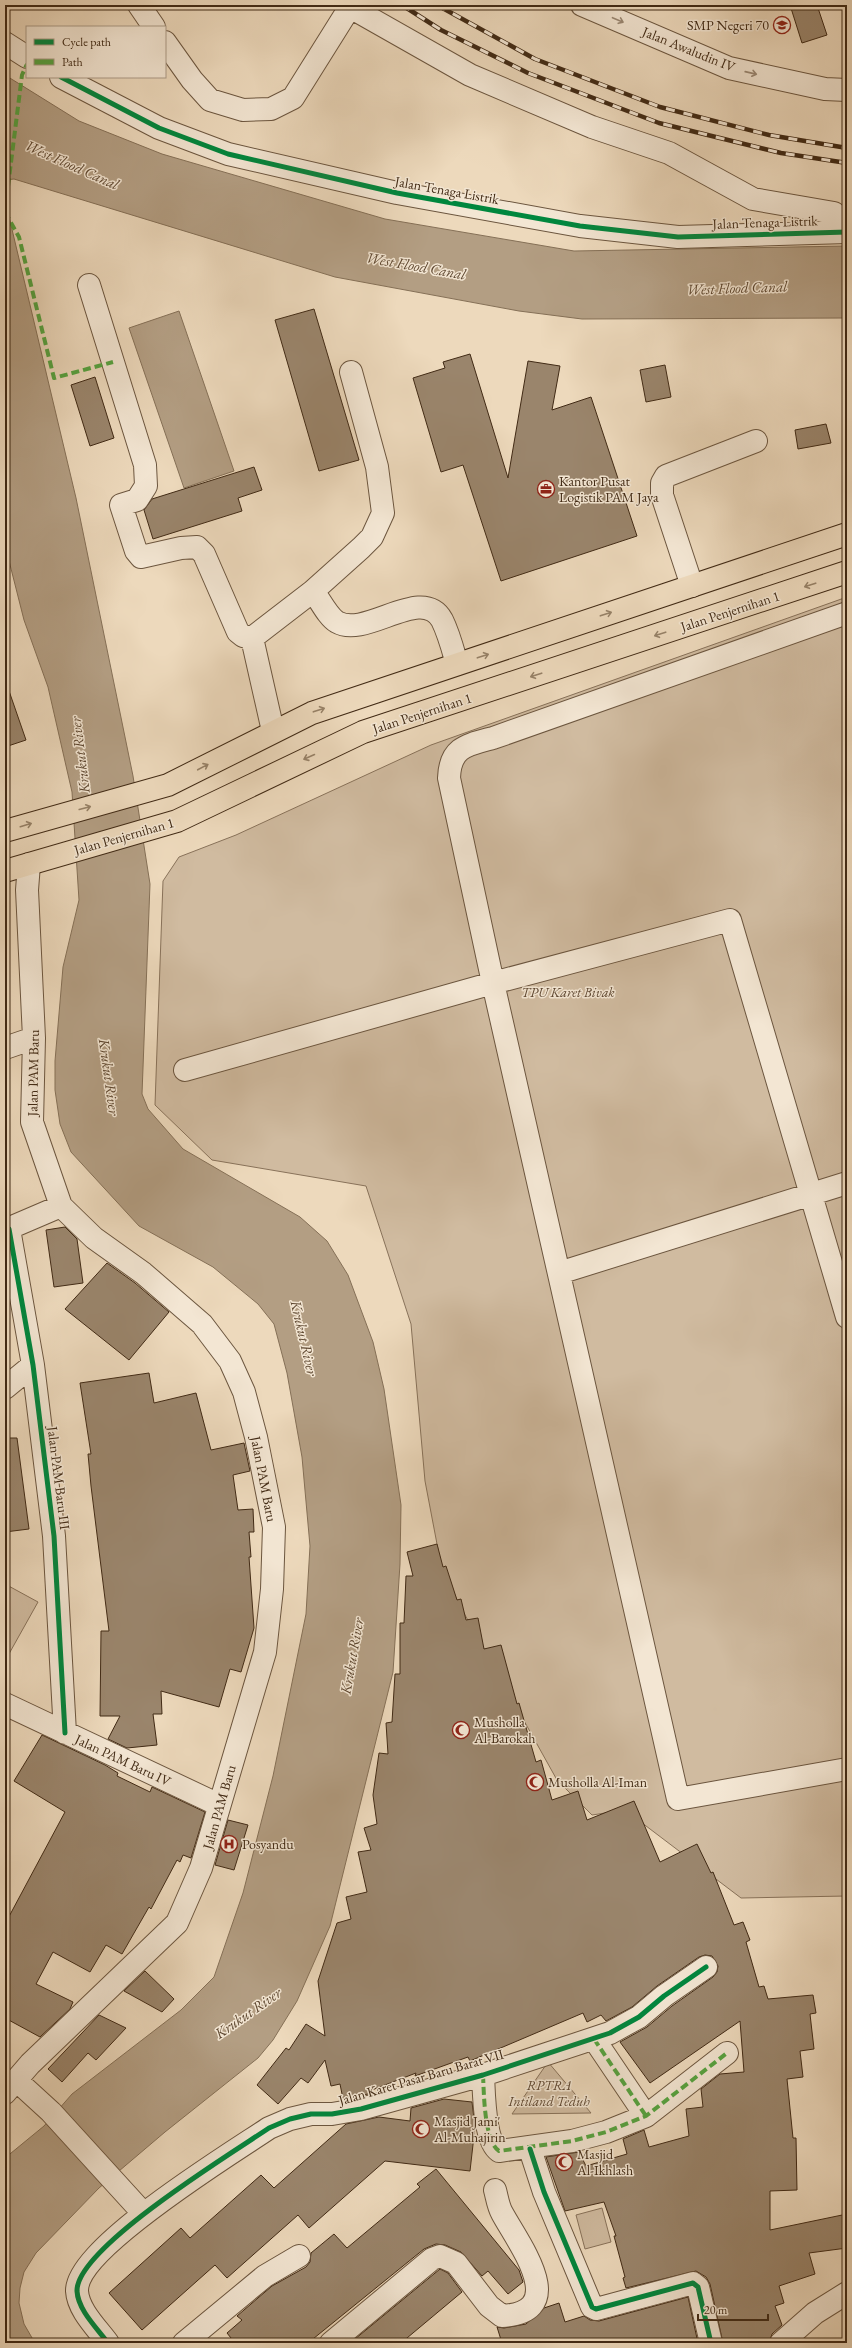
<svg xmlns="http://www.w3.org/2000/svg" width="852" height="2348" viewBox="0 0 852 2348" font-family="'EB Garamond',serif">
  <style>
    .green { fill: #d0bba0; stroke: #88725a }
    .water { fill: #b39e83; stroke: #857057 }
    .building { fill: #9a856c; stroke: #412a15 }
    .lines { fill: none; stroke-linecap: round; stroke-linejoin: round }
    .minor-casing { stroke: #6c563f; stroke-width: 24 }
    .major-casing { stroke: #412a15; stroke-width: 24 }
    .minor { stroke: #f3e6d3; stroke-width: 22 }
    .major { stroke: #edd9bc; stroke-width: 22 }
    .rail-casing { stroke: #412a15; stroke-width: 4.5 }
    .rail { stroke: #f3e6d3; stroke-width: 3; stroke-dasharray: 9; stroke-linecap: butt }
    .quiet { stroke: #55a440; stroke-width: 4; stroke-dasharray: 8 4; stroke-linecap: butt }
    .cycleway-casing { stroke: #f3e6d3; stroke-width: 8 }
    .cycleway { stroke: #00873e; stroke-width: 5 }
    .oneway { stroke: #9a8874 }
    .oneway2 { stroke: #978268 }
    .labels { text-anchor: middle; stroke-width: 3; stroke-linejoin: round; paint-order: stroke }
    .poi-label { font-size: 14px; fill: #412a15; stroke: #f3e6d3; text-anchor: start }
    .street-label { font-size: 14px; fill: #412a15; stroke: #f3e6d3 }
    .park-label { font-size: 14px; font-style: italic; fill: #5e4731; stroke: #f3e6d3 }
    .water-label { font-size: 15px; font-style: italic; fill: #5e4730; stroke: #f3e6d3 }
  </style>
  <rect width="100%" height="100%" fill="#edd9bc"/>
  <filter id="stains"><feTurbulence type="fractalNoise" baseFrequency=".005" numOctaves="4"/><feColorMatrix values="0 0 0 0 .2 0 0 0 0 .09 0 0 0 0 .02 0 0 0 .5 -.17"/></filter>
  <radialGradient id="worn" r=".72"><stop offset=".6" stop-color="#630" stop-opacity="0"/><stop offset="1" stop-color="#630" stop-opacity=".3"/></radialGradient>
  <path class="green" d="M 847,597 L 847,1896 L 741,1898 L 625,1810 L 592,1815 L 557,1780 L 460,1606 L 441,1565 L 425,1481 L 411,1324 L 366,1186 L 212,1160 L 155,1105 L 163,881 L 179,857 L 236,835 L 431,745 Z
    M 5,1584 L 38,1602 L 5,1661 Z
    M 548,2062 L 591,2113 L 512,2114 Z
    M 602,2208 L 611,2242 L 585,2249 L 576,2215 Z"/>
  <path class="water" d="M 5,75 L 79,121 L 162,154 L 385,219 L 574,251 L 847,246 L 847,318 L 582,319 L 519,311 L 335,277 L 14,179 L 5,180 Z
    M 5,200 L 76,498 L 133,776 L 150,884 L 142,1094 L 148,1109 L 183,1149 L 300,1217 L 327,1241 L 348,1275 L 373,1342 L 384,1389 L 401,1505 L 400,1564 L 393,1672 L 330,1926 L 297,2001 L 273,2040 L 258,2058 L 165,2132 L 99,2188 L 36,2253 L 24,2272 L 20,2288 L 19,2303 L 24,2324 L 35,2343 L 5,2343 L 5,2158 L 44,2126 L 72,2094 L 181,2010 L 214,1977 L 243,1893 L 273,1776 L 306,1614 L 310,1546 L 302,1457 L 287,1373 L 274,1324 L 258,1304 L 213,1267 L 139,1226 L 71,1152 L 60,1124 L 55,1090 L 55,1061 L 63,967 L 79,900 L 72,792 L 48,687 L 24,620 L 5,545 Z
    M 179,311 L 234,471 L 184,488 L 129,328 Z"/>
  <path class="building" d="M 790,5 L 817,5 L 827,35 L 802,43 Z
    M 314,309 L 359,460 L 319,471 L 275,320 Z
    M 470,354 L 508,478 L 528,361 L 560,366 L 552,410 L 591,397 L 637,536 L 501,581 L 463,465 L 441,472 L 413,378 L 445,368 L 443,362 Z
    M 665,365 L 671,397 L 646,402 L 640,370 Z
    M 95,377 L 114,438 L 90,446 L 71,385 Z
    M 826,424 L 831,443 L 798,449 L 795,430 Z
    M 254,467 L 262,490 L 238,498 L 242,511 L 153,539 L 144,510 L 152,499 Z
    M 5,688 L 8,688 L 26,740 L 5,747 Z
    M 65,1227 L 77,1239 L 83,1283 L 54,1287 L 46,1230 Z
    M 107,1263 L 135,1283 L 169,1312 L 129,1360 L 65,1309 Z
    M 149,1373 L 154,1403 L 196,1393 L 211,1450 L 244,1443 L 250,1471 L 233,1475 L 238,1510 L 253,1509 L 254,1532 L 249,1532 L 251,1557 L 249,1557 L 254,1628 L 241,1672 L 230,1669 L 219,1707 L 161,1691 L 162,1714 L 153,1714 L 157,1745 L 127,1748 L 108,1739 L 120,1716 L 100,1716 L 101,1631 L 109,1631 L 91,1486 L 88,1454 L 91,1454 L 80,1383 Z
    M 5,1438 L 17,1438 L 29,1529 L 5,1532 Z
    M 437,1544 L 443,1567 L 446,1566 L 457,1600 L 461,1599 L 466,1620 L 478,1618 L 484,1649 L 501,1645 L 517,1704 L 519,1703 L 536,1762 L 541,1760 L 552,1800 L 578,1791 L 587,1820 L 634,1801 L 660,1862 L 697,1844 L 711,1873 L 713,1872 L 734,1925 L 743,1922 L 750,1940 L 746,1942 L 759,1987 L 764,1986 L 768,1999 L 813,1995 L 816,2013 L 810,2014 L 814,2049 L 800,2051 L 803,2077 L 787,2079 L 793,2138 L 796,2138 L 797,2190 L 770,2191 L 770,2230 L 847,2214 L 847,2248 L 809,2253 L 815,2274 L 779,2286 L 784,2303 L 775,2306 L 782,2325 L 772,2334 L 769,2343 L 723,2343 L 710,2284 L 706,2277 L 696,2271 L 626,2288 L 623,2278 L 625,2277 L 614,2236 L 616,2236 L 604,2202 L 565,2211 L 546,2157 L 579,2152 L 586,2166 L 627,2154 L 623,2139 L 644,2130 L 649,2147 L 689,2136 L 686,2109 L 703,2107 L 701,2089 L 720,2074 L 744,2072 L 740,2021 L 650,2083 L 620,2042 L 647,2027 L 672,2006 L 713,1977 L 717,1972 L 718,1966 L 712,1956 L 705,1955 L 699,1957 L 657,1986 L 632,2007 L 606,2021 L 601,2015 L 587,2022 L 583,2013 L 470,2061 L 468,2057 L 415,2076 L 416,2073 L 372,2090 L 373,2093 L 343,2099 L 340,2084 L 331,2086 L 325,2060 L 308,2083 L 301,2078 L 278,2104 L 257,2085 L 286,2048 L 289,2050 L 306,2024 L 325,2036 L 318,1981 L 337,1923 L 351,1919 L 346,1897 L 367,1892 L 358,1852 L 371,1850 L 364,1828 L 377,1824 L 373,1795 L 379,1753 L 388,1754 L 386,1723 L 392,1722 L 395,1674 L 400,1674 L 400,1623 L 404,1623 L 406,1576 L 413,1576 L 407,1552 Z
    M 42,1735 L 105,1765 L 118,1773 L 117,1776 L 150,1792 L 152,1787 L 205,1812 L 191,1858 L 183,1855 L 180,1862 L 177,1860 L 151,1909 L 149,1907 L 122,1954 L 106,1945 L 90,1972 L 53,1952 L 36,1984 L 73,2002 L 70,2009 L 40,2037 L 5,2018 L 5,1924 L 65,1812 L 14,1781 Z
    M 228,1820 L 248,1825 L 234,1870 L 215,1865 Z
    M 145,1971 L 174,1999 L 162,2012 L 124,1991 Z
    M 99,2015 L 126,2028 L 96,2060 L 88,2053 L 62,2082 L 48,2069 Z
    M 444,2099 L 472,2102 L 475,2127 L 470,2171 L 385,2161 L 309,2228 L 298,2215 L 227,2278 L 215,2265 L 142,2330 L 109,2293 L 181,2228 L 190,2238 L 261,2175 L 274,2188 L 346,2124 L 379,2117 L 410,2121 L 411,2108 Z
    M 436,2169 L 519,2270 L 523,2282 L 508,2294 L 488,2271 L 482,2276 L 461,2252 L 445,2245 L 436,2244 L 424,2249 L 308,2343 L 235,2343 L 227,2333 L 242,2320 L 237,2316 L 272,2286 L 306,2267 L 310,2262 L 311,2253 L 334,2234 L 347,2248 L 420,2187 L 417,2184 Z
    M 440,2269 L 448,2273 L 462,2292 L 401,2343 L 359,2343 L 355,2339 Z
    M 688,2297 L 698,2343 L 502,2343 L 497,2327 L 504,2328 L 526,2324 L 544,2308 L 559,2303 L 565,2322 L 584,2316 L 590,2320 L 599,2321 Z"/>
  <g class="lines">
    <g class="minor-casing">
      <path id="minor" d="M 139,5 L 154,27
        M 582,5 L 729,68 L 825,89 L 847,90
        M 165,42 L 192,80 L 210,100 L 243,110 L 271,109 L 293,98 L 350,7 L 470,75 L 592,127 L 669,153 L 753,199 L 834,213 L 845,232
        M 5,43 L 27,57
        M 61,77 L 159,128 L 228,154 L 397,193 L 580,226 L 678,237 L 847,232
        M 89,285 L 145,465 L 146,486 L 137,500 L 121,505 L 136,551 L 141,557 L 181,548 L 197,547 L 204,554 L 238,632 L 243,636 L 252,638
        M 692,586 L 662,495 L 662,483 L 666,476 L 756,441
        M 313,591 C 320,600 328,617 337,622 C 366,639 422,584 442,620 C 449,634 453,650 457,664
        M 847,613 L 493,738 C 467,745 450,747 449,778 L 493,983 L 678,1799 L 847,1769
        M 273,731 L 252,638 L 313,591 L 361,548 L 372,537 L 383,513 L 377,467 L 351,372
        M 5,1048 L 34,1038
        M 185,1070 L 493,983 L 730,920 L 847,1317
        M 9,1229 L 33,1365 L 54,1536 L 65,1733
        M 5,1230 L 61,1206
        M 559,1273 L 847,1183
        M 5,1388 L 33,1365
        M 5,1704 L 219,1805
        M 594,2039 L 646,2116
        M 483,2075 C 484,2093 484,2141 499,2151 L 572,2141 L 606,2132 L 646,2116 L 727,2053
        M 16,2080 L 51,2112 L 143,2213
        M 5,2093 L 30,2064 L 177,1923 L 201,1868 L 265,1652 L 272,1589 L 274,1527 L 256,1437 L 244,1392 L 230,1361 L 202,1324 L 143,1273 L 94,1238 L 61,1206 L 32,1122 L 34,1038 L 27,890 L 29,864
        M 530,2149 L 544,2192 L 592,2307 L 596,2309 L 693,2283 L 698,2287 L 711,2343
        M 108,2343 C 97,2328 78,2310 77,2291 C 76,2248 232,2153 269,2128 L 290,2119 L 311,2114 L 332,2114 L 361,2109 L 483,2075 L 610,2033 L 639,2017 L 664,1996 L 706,1967
        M 184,2343 L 265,2276 L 299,2256
        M 331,2343 L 432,2259 L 440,2256 L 456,2263 L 489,2306 L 502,2316 C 572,2312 518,2243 502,2213 C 498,2206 497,2197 495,2190
        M 781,2343 L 815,2313 L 847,2293"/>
    </g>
    <g class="major-casing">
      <path id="major" d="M 5,831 L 168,785 L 312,713 L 847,534
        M 5,871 L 177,821 L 363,732 L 847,572"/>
    </g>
    <use href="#minor" class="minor"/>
    <use href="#major" class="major"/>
    <g class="rail-casing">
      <path id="rail" d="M 402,5 L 441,30 L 528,73 L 659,123 L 781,153 L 847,163
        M 437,5 L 535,59 L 660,107 L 769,135 L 847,148"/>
    </g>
    <use href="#rail" class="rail"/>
    <path class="quiet" d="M 5,210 L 22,75 L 27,64
      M 5,212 L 19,237 L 54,378 L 113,362
      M 594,2039 L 646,2116
      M 483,2075 C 484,2093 484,2141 499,2151 L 572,2141 L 606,2132 L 646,2116 L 727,2053"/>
    <g class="cycleway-casing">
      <path id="cycleway" d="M 61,77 L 159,128 L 228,154 L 397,193 L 580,226 L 678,237 L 847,232
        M 9,1229 L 33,1365 L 54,1536 L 65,1733
        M 530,2149 L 544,2192 L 592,2307 L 596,2309 L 693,2283 L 698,2287 L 711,2343
        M 108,2343 C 97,2328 78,2310 77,2291 C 76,2248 232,2153 269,2128 L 290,2119 L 311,2114 L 332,2114 L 361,2109 L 483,2075 L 610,2033 L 639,2017 L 664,1996 L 706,1967"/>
    </g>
    <use href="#cycleway" class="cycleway"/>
  </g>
  <defs><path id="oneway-shaft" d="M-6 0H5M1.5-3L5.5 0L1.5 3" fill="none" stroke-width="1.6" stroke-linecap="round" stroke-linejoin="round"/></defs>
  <g class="oneway">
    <use href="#oneway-shaft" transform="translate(618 20) rotate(23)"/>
    <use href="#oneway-shaft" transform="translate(751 73) rotate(13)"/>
  </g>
  <g class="oneway2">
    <use href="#oneway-shaft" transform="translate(810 585) rotate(162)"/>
    <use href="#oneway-shaft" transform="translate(606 614) rotate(-18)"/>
    <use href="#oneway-shaft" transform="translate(660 634) rotate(162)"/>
    <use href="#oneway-shaft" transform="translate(483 656) rotate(-18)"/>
    <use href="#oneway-shaft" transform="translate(536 675) rotate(162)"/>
    <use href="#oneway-shaft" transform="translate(319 710) rotate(-18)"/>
    <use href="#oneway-shaft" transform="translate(309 757) rotate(156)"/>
    <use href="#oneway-shaft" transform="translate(203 767) rotate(-28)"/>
    <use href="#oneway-shaft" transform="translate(85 808) rotate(-15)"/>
    <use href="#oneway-shaft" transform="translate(26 825) rotate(-17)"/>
  </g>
  <defs>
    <g id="school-ring" transform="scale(0.9)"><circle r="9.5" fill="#f3e6d3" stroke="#8f2418" stroke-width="1.5"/><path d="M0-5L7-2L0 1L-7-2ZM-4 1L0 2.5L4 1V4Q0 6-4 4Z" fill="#8f2418"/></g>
    <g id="office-ring" transform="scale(0.9)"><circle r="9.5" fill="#f3e6d3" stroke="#8f2418" stroke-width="1.5"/><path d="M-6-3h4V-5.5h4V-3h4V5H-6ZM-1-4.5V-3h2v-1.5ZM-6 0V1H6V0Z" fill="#8f2418"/></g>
    <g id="mosque-ring" transform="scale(0.9)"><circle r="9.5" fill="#f3e6d3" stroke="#8f2418" stroke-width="1.5"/><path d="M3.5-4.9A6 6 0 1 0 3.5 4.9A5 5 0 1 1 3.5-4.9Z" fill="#8f2418"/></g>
    <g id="hospital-ring" transform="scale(0.9)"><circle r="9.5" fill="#f3e6d3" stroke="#8f2418" stroke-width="1.5"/><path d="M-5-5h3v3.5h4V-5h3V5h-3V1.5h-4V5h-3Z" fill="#8f2418"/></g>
  </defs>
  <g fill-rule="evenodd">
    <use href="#school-ring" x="782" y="25"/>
    <use href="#office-ring" x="546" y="489"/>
    <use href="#mosque-ring" x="461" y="1730"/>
    <use href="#mosque-ring" x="535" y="1782"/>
    <use href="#hospital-ring" x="229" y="1844"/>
    <use href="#mosque-ring" x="421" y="2129"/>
    <use href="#mosque-ring" x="564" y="2162"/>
  </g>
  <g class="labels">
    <g class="poi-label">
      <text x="769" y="30" text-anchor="end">SMP Negeri 70</text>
      <text x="559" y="486">Kantor Pusat<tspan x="559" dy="16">Logistik PAM Jaya</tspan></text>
      <text x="474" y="1727">Musholla<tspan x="474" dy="16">Al-Barokah</tspan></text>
      <text x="548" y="1787">Musholla Al-Iman</text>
      <text x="242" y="1849">Posyandu</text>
      <text x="434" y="2126">Masjid Jami'<tspan x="434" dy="16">Al-Muhajirin</tspan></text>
      <text x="577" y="2159">Masjid<tspan x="577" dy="16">Al-Ikhlash</tspan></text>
    </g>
    <g class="street-label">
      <text transform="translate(689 49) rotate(22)" y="5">Jalan Awaludin IV</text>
      <text transform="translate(447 190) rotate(10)" y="5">Jalan Tenaga Listrik</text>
      <text transform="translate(765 222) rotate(-2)" y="5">Jalan Tenaga Listrik</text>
      <text transform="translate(730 611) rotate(-18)" y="5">Jalan Penjernihan 1</text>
      <text transform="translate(422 713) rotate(-18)" y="5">Jalan Penjernihan 1</text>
      <text transform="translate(124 836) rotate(-16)" y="5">Jalan Penjernihan 1</text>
      <text transform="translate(33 1073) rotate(-89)" y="5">Jalan PAM Baru</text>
      <text transform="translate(59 1478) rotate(83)" y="5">Jalan PAM Baru III</text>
      <text transform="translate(264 1479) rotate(79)" y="5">Jalan PAM Baru</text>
      <text transform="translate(123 1760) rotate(25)" y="5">Jalan PAM Baru IV</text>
      <text transform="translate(219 1807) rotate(-74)" y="5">Jalan PAM Baru</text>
      <text transform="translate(421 2077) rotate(-16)" y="5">Jalan Karet Pasar Baru Barat VII</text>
    </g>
    <g class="park-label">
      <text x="568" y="997">TPU Karet Bivak</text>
      <text x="549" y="2090">RPTRA<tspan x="549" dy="16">Intiland Teduh</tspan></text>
    </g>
    <g class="water-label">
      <text transform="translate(72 165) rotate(24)" y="5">West Flood Canal</text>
      <text transform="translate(416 266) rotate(10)" y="5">West Flood Canal</text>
      <text transform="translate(737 288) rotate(-2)" y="5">West Flood Canal</text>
      <text transform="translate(80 755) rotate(-97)" y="5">Krukut River</text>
      <text transform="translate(109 1077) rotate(82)" y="5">Krukut River</text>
      <text transform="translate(304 1338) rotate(77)" y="5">Krukut River</text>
      <text transform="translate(352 1656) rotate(-80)" y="5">Krukut River</text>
      <text transform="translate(248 2013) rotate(-35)" y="5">Krukut River</text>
    </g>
  </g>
  <rect width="852" height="2348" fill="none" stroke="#edd9bc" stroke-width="20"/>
  <rect x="6" y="6" width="840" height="2336" fill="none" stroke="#412a15" stroke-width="2"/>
  <rect x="10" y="10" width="832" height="2328" fill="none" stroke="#412a15"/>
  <rect x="26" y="26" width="140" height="52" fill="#f3e6d3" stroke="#ac9b87"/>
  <rect x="34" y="39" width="20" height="6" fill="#00873e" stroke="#ac9b87"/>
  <text x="62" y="46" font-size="12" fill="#412a15">Cycle path</text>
  <rect x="34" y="59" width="20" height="6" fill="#55a440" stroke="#ac9b87"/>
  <text x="62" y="66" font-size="12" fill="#412a15">Path</text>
  <path d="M698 2314v6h70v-6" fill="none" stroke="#412a15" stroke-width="2"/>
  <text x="704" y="2314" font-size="12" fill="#412a15" stroke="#f3e6d3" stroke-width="3" paint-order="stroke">20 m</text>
  <rect width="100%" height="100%" filter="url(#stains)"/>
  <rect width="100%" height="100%" fill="url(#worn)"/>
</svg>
